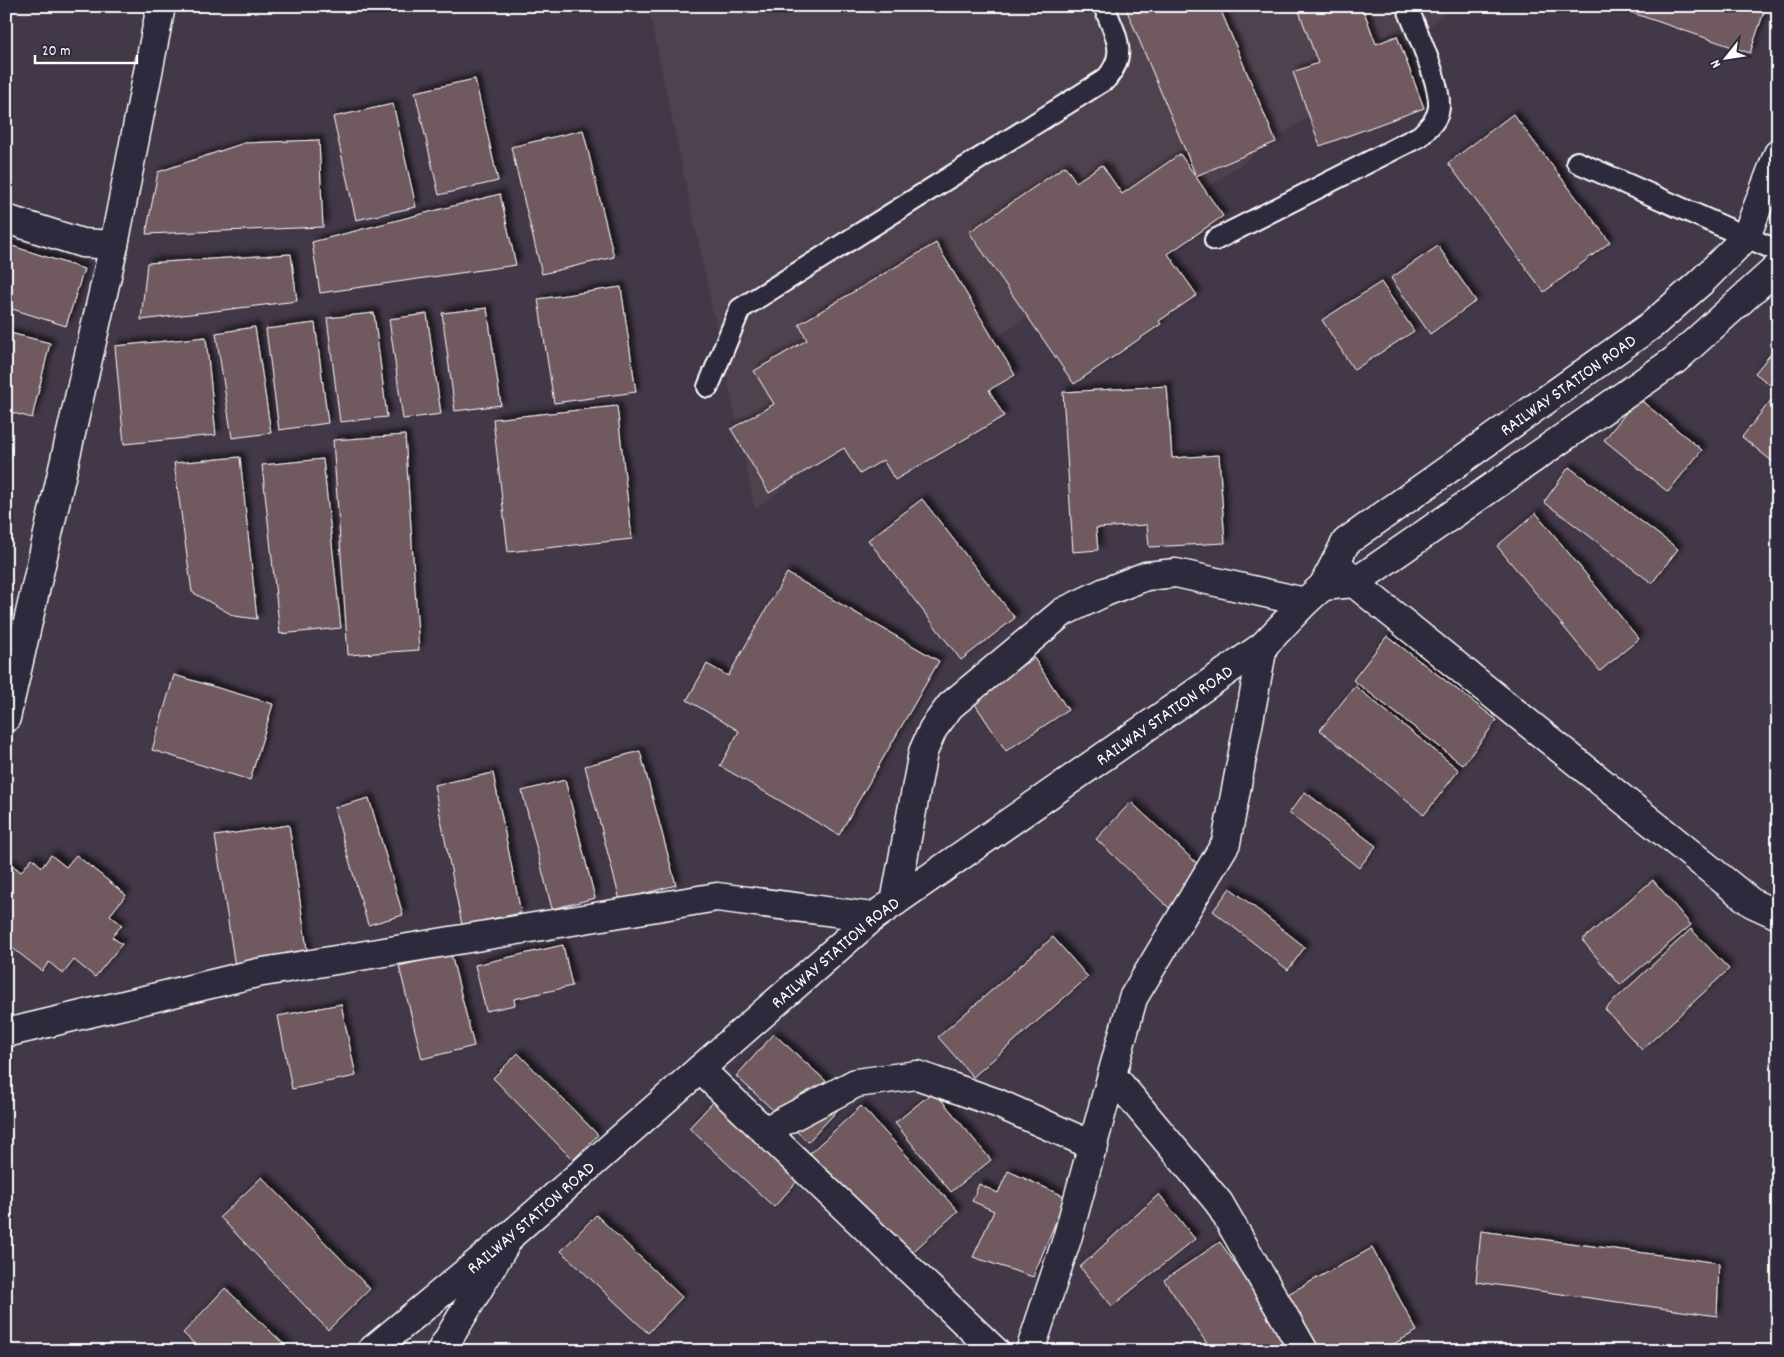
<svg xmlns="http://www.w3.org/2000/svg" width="1784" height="1357" viewBox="0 0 1784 1357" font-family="Dekko,sans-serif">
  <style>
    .built { fill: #50424f }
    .building { fill: #705a60; stroke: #fff; filter: url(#shadow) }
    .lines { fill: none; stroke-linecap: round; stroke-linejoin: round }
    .lane-casing { stroke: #fff; stroke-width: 24 }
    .street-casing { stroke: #fff; stroke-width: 31 }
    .secondary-casing { stroke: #fff; stroke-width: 31 }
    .lane { stroke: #2f2a3d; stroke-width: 20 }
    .street { stroke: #2f2a3d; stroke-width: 28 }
    .secondary { stroke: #2f2a3d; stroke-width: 28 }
    .labels { text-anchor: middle; stroke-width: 4; stroke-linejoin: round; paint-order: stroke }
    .street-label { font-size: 18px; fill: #fff; stroke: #2f2a3d }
  </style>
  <defs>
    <filter id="shadow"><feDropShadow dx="4.5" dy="-4.5" stdDeviation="2.5" flood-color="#0009"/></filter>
  </defs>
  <rect width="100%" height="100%" fill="#423848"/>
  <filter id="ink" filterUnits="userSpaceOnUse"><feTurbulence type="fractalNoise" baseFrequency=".02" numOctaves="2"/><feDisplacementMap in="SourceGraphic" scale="10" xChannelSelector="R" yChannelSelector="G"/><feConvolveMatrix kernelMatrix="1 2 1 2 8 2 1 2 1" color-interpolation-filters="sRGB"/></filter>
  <g filter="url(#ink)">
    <path class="built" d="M 648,6 L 1452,6 L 1414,41 L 755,509 Z"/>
    <path class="building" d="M 1125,6 L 1219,6 L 1276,142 L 1196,176 Z
      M 1297,6 L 1362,6 L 1376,44 L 1397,36 L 1424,108 L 1320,146 L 1293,72 L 1318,63 Z
      M 1612,6 L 1766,6 L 1750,53 Z
      M 475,79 L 498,181 L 439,195 L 415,92 Z
      M 393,104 L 416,207 L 356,220 L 333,117 Z
      M 1513,114 L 1610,242 L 1544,292 L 1448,163 Z
      M 583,130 L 614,257 L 542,274 L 511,147 Z
      M 319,140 L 323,227 L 146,234 L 158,172 L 244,143 Z
      M 1180,154 L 1223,216 L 1168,254 L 1197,295 L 1159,321 L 1161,324 L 1074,384 L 969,232 L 1065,166 L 1076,182 L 1102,165 L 1122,194 Z
      M 500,194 L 516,265 L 320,293 L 312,242 Z
      M 936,243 L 1015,375 L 989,390 L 1004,416 L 895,480 L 883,460 L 860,474 L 844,448 L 769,493 L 731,429 L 774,404 L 754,371 L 807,340 L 799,324 Z
      M 6,244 L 84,269 L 66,326 L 6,307 Z
      M 1438,246 L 1476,301 L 1430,334 L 1391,278 Z
      M 291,254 L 297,301 L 141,320 L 147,263 Z
      M 1381,282 L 1414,331 L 1354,370 L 1322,320 Z
      M 621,287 L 636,392 L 554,403 L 538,299 Z
      M 487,308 L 501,405 L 455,411 L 442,313 Z
      M 374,313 L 387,417 L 340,422 L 327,318 Z
      M 427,314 L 441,414 L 403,419 L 389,319 Z
      M 315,323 L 328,423 L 279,430 L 266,329 Z
      M 255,327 L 271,433 L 232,438 L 216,333 Z
      M 6,332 L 50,343 L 32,418 L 6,411 Z
      M 206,337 L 216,435 L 124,444 L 115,346 Z
      M 1778,345 L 1778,391 L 1755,373 Z
      M 1167,386 L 1172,458 L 1219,455 L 1225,543 L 1149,547 L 1147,525 L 1096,528 L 1098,550 L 1073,552 L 1063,392 Z
      M 1638,398 L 1702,450 L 1668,492 L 1604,440 Z
      M 1771,400 L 1778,406 L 1778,466 L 1742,437 Z
      M 617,406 L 632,539 L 508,552 L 493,419 Z
      M 405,435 L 419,650 L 348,655 L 333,440 Z
      M 240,457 L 257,619 L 234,616 L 192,592 L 174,463 Z
      M 323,459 L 341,628 L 280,634 L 262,465 Z
      M 1569,467 L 1678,549 L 1652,583 L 1544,502 Z
      M 922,499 L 1015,618 L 961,660 L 868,540 Z
      M 1536,513 L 1639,639 L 1600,671 L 1497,546 Z
      M 787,573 L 939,661 L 839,835 L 720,766 L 739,731 L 687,700 L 707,664 L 728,676 Z
      M 1387,636 L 1497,720 L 1463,765 L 1353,680 Z
      M 1034,658 L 1068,710 L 1006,751 L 971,698 Z
      M 174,675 L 273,704 L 250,780 L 152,750 Z
      M 1355,686 L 1459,770 L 1424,815 L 1320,730 Z
      M 640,751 L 676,885 L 620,900 L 585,766 Z
      M 493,773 L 521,913 L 462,925 L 434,785 Z
      M 565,780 L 595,898 L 552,909 L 522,791 Z
      M 1305,792 L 1376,846 L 1359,868 L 1289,813 Z
      M 369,798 L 403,915 L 368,925 L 334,808 Z
      M 1131,802 L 1204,870 L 1169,908 L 1096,839 Z
      M 289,825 L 308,956 L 235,967 L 215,836 Z
      M 51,855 L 66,867 L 76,855 L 126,895 L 110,915 L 122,925 L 112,937 L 122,944 L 95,977 L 74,960 L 63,974 L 49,962 L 42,971 L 6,943 L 13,934 L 6,929 L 6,870 L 11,864 L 21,872 L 32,858 L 42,867 Z
      M 1653,880 L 1691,925 L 1620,985 L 1582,940 Z
      M 1230,888 L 1305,947 L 1288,970 L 1213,911 Z
      M 1691,929 L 1729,969 L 1642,1050 L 1605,1009 Z
      M 1053,937 L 1088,977 L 973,1077 L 938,1037 Z
      M 563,945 L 572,986 L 514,999 L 515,1005 L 486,1011 L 475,965 Z
      M 451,954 L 474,1046 L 422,1059 L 399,966 Z
      M 341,1004 L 356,1076 L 292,1089 L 278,1016 Z
      M 774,1034 L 847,1100 L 808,1142 L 736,1076 Z
      M 518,1053 L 598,1135 L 573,1160 L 493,1078 Z
      M 934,1091 L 991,1160 L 951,1192 L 895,1123 Z
      M 716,1099 L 801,1177 L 774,1207 L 689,1128 Z
      M 861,1106 L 958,1211 L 906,1258 L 810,1153 Z
      M 1008,1171 L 1066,1197 L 1033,1277 L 973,1257 L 994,1211 L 972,1201 L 979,1184 L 998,1193 Z
      M 262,1177 L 370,1289 L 328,1330 L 220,1217 Z
      M 1159,1194 L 1195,1239 L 1112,1306 L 1080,1267 Z
      M 596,1215 L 682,1297 L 648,1333 L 561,1251 Z
      M 1481,1231 L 1719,1263 L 1717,1316 L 1476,1282 Z
      M 1220,1242 L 1293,1347 L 1288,1351 L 1212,1351 L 1164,1280 Z
      M 1372,1248 L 1417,1331 L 1381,1351 L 1319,1351 L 1288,1294 Z
      M 225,1288 L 291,1351 L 202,1351 L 183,1333 Z"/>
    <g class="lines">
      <g class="lane-casing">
        <path id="lane" d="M 1577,162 L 1778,251
          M 1215,240 L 1420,136 C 1428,128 1438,120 1439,107 C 1441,83 1416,31 1407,6
          M 708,387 L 740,309 L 1106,79 C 1129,53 1115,35 1104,6"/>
      </g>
      <g class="street-casing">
        <path id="street" d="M 6,219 L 82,243 L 114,245
          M 1340,566 L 1354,583 L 1752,903 L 1778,915
          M 895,902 L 923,752 L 933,729 L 950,706 L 1063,612 L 1105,592 L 1146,576 L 1176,573 L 1305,602
          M 6,1033 L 257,973 L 717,897 L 873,917
          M 700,1069 L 995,1351
          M 1113,1076 L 1219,1203 L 1304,1351
          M 765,1131 L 856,1083 L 917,1075 L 997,1103 L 1094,1146
          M 441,1351 L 509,1238
          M 1030,1351 L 1067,1239 L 1133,998 L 1226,843 L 1263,646"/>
      </g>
      <g class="secondary-casing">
        <g id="secondary">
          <path d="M 1323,586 L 1354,583 L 1675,360 L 1778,267"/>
          <path d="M 6,718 L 114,245 L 161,6"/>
          <path id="s1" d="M 371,1351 L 511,1235 L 873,917 L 1263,646 L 1305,602 L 1323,586 L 1346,542 L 1653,324 L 1702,281 L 1746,237 L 1778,154"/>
        </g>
      </g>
      <use href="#lane" class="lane"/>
      <use href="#street" class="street"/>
      <use href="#secondary" class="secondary"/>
    </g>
  </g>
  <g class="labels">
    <g class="street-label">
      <text dy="6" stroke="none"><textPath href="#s1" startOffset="1545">RAILWAY STATION ROAD</textPath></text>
      <text dy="6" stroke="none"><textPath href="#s1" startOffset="1018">RAILWAY STATION ROAD</textPath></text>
      <text dy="6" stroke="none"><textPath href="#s1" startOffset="612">RAILWAY STATION ROAD</textPath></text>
      <text dy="6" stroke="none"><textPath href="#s1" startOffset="208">RAILWAY STATION ROAD</textPath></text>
    </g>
  </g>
  <rect width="1784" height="1357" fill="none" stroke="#2f2a3d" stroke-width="25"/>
  <rect x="12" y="12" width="1759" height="1332" fill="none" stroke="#fff" stroke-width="2" filter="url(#ink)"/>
  <g transform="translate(1726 58) rotate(240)" stroke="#2f2a3d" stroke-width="4" paint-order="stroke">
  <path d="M0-4L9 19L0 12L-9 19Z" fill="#ffffff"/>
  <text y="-8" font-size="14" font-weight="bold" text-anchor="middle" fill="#ffffff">N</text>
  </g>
  <path d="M35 55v8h102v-8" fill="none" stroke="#ffffff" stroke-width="2.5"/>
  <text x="42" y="55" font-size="15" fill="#ffffff" stroke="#2f2a3d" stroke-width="4" paint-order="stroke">20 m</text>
</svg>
